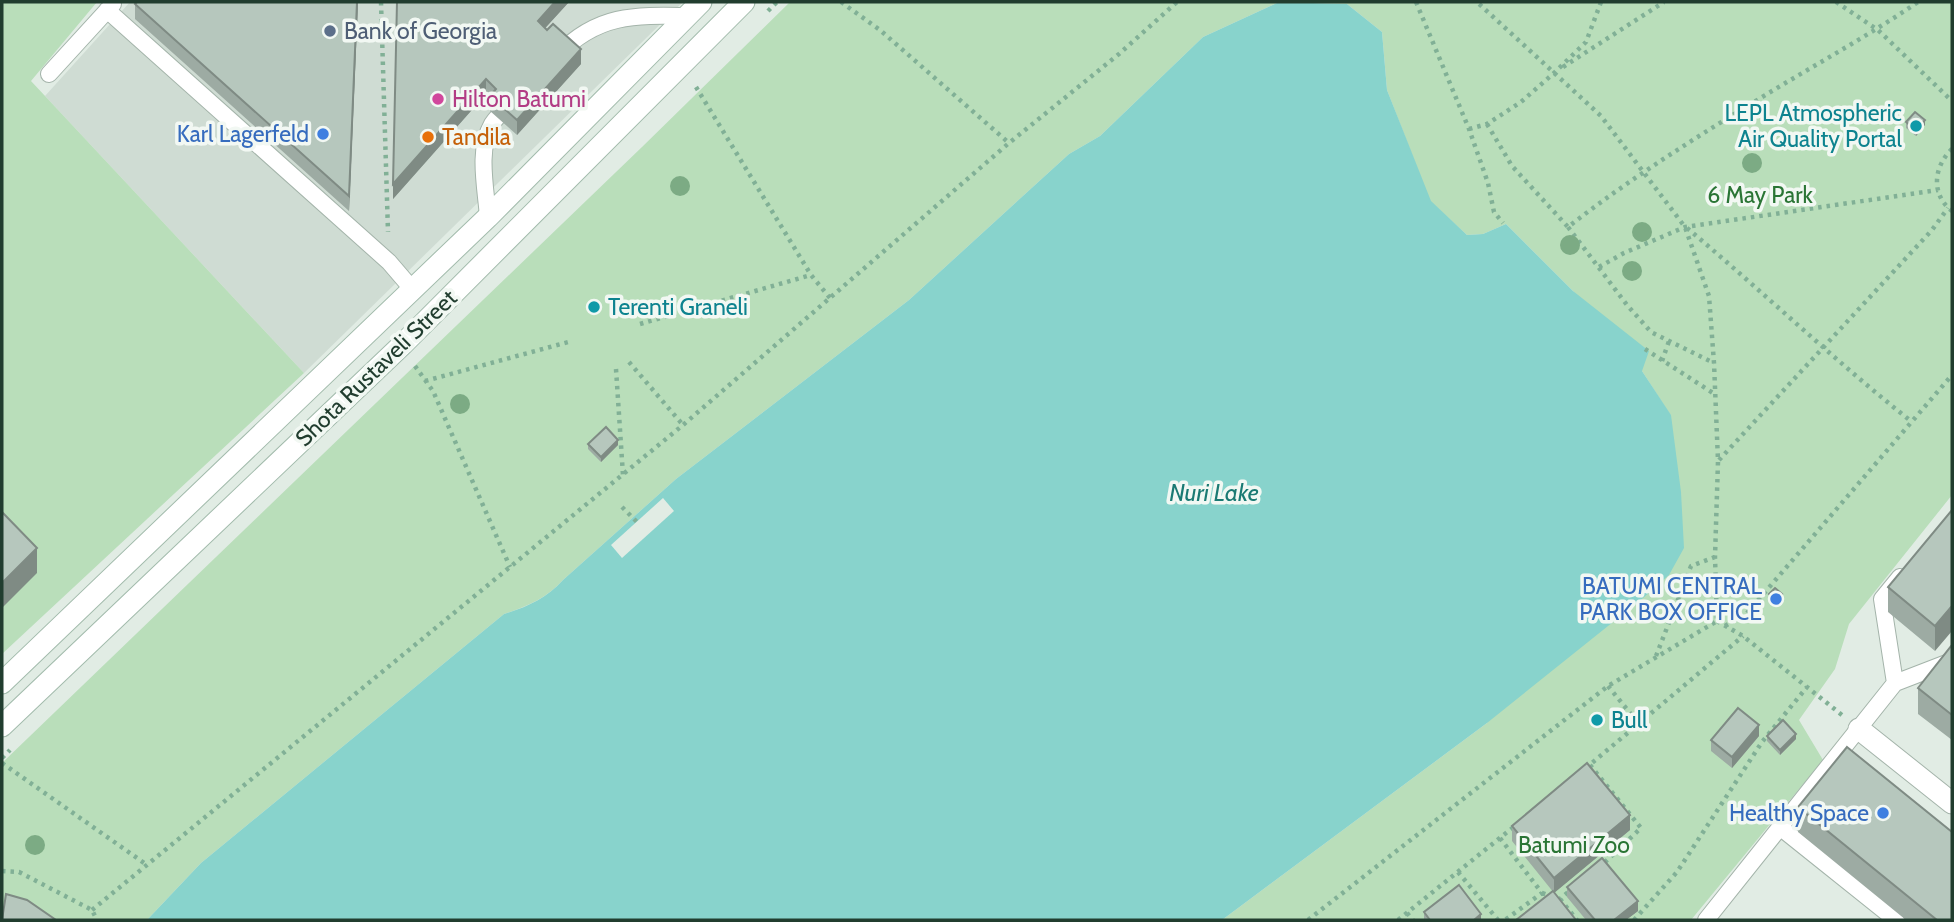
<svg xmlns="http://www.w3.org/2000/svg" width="1954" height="922" viewBox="0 0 1954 922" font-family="Cabin,sans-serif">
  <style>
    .built { fill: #cfdcd3 }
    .green { fill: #b9deba }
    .water { fill: #88d3cc }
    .pier { fill: #e1ece4 }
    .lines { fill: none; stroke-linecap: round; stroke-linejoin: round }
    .lane-casing { stroke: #a4b4aa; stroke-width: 18 }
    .street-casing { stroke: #a4b4aa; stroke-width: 23 }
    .secondary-casing { stroke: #a2bbac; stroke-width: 23 }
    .path { stroke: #81b096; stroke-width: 4.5; stroke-dasharray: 3.5 5; stroke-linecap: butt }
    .lane { stroke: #fff; stroke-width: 16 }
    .street { stroke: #fff; stroke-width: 21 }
    .secondary { stroke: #fff; stroke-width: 21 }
    .tree { fill: #7cab84 }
    .wall { fill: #9daba3 }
    .shaded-wall { fill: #7f8b84 }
    .building { fill: #b6c7bd; stroke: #7f8b84; stroke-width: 2 }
    .service-dot { fill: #5c6f8a; stroke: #f2f8f3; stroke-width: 2.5 }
    .hotel-dot { fill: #d1479c; stroke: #f2f8f3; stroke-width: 2.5 }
    .culture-dot { fill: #0f9aa8; stroke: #f2f8f3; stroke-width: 2.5 }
    .shop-dot { fill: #3f7fe0; stroke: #f2f8f3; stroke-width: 2.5 }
    .food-dot { fill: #e8710a; stroke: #f2f8f3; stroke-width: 2.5 }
    .labels { text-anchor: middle; stroke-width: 7; stroke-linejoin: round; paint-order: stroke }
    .service-label { font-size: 23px; fill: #4e5e75; stroke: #f2f8f3; text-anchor: start }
    .hotel-label { font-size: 23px; fill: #b23c85; stroke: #f2f8f3; text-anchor: start }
    .culture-label { font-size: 23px; fill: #0d838f; stroke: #f2f8f3; text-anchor: start }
    .shop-label { font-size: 23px; fill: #366cbe; stroke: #f2f8f3; text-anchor: end }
    .food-label { font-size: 23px; fill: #c56008; stroke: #f2f8f3; text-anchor: start }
    .park-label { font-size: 23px; fill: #2a7535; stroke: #f2f8f3 }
    .street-label { font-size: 23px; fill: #213d2f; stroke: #f2f8f3 }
    .water-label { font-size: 24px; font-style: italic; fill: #1a7a73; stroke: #f2f8f3 }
  </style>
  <rect width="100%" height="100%" fill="#e1ece4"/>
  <path class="built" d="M 130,2 L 683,2 L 304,373 L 45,96 Z"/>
  <path class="green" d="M 2,2 L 97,2 L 31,81 L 304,373 L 2,654 Z
    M 790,2 L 1279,2 L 1203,37 L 1100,136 L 1069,154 L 909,300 L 676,479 L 563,580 C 547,598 526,607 504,614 L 201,863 L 147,920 L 2,920 L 2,763 L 642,147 Z
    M 1288,2 L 1952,2 L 1952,495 L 1849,624 L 1835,669 L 1799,720 L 1823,760 L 1691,920 L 1222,920 L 1487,723 L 1671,416 L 1642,371 L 1573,291 L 1506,224 L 1483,234 L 1467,235 L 1430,201 L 1387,90 L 1382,32 L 1347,4 Z"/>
  <path class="water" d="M 1279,2 L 1347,4 L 1382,32 L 1387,90 L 1431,201 L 1467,235 L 1483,234 L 1506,224 L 1573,291 L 1649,351 L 1642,371 L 1671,415 L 1681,492 L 1684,548 L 1669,575 L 1643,598 L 1487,723 L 1222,920 L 147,920 L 201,863 L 504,614 C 527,607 547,598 563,580 L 676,479 L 909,300 L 1069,154 L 1100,136 L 1203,37 Z"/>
  <path class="pier" d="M 663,498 L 674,511 L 622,558 L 611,545 Z"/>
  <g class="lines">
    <g class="lane-casing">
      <path id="lane" d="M 107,10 L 389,262 L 413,290
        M 558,55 C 597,14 635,15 687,16
        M 49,74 L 113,4
        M 488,217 C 486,189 477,150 492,124 C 497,116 504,110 511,104
        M 1895,683 L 1882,599 L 1900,577
        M 1781,828 L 1896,920
        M 1706,920 L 1895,683 L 1952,661"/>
    </g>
    <g class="street-casing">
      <path id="street" d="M 1859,729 L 1952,803"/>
    </g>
    <g class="secondary-casing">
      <path id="secondary" d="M 2,683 L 488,217 L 701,2
        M 2,726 L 403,344 L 744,2"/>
    </g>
    <path class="path" d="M 381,2 L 388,232
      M 841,2 L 880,30 L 1009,143
      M 1416,2 L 1469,129 L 1488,183 L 1494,212 L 1503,223
      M 1836,2 L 1878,30 L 1952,101
      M 768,11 L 777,2
      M 1563,67 L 1664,2
      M 696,87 L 811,275
      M 1487,124 L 1512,166 L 1568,227 C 1627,181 1690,141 1754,102 C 1809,68 1865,38 1918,2
      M 1469,129 L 1487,124 L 1521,102 L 1554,73 L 1586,42 L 1601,2
      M 1952,149 C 1934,166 1930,194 1952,211
      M 1568,227 L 1627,305 L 1651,332 L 1714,363
      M 1687,228 C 1763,292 1834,360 1912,422
      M 1599,267 L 1624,253 L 1685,227 L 1938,190
      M 640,324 L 811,275 L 830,298
      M 1645,349 L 1716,395
      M 1662,361 L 1669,341
      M 629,362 L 683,425
      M 415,366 L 433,391 L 510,567
      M 616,369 L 623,475
      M 425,381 L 572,341
      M 1719,460 L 1932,230 L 1948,208
      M 622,507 L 637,522
      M 1717,621 L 1743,636 L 1842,715
      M 1725,626 L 1747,613 L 1952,375
      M 1656,656 L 1691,566 L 1715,557
      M 1608,686 L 1639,724
      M 2,758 L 10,750
      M 2,763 L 147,865
      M 1590,765 L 1641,828 L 1603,864
      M 1586,768 L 1743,636
      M 1500,838 L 1542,893 L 1505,920
      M 2,871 L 19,872 L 92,910 L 97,920
      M 1458,872 L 1498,920
      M 1542,893 L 1560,899 L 1572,889
      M 1560,899 L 1577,920
      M 92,910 L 683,425 L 1009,143 L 1119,54 L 1177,2
      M 1407,913 L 1413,920
      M 1308,920 L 1608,686 L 1717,621 L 1715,557 L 1718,461 L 1714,363 L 1709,296 L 1685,227 L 1601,116 L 1477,2
      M 1398,920 L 1516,825
      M 1634,920 L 1677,872 L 1762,742 L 1807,687"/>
    <use href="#lane" class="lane"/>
    <use href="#street" class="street"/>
    <use href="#secondary" class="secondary"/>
  </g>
  <g class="tree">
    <circle cx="1752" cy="163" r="10"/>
    <circle cx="680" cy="186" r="10"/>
    <circle cx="1642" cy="232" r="10"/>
    <circle cx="1570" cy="245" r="10"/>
    <circle cx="1632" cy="271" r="10"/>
    <circle cx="460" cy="404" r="10"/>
    <circle cx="35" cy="845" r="10"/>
  </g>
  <path class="wall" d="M 358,2 L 349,211 L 135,19 L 135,4 Z
    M 397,2 L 569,2 L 545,28 L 581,64 L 517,135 L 490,111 L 490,98 L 486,94 L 393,199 Z
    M 1906,122 L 1925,125 L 1916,136 L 1906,128 Z
    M 588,444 L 618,445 L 601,462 L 588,449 Z
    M 1952,510 L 1935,651 L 1888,612 L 1888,587 Z
    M 1769,594 L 1782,599 L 1776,606 L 1769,600 Z
    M 1952,645 L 1952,740 L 1918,714 L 1918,688 Z
    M 1759,736 L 1732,768 L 1711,751 L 1711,740 Z
    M 1767,736 L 1796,739 L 1780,755 L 1767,741 Z
    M 1798,807 L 1952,920 L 1906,920 L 1798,832 Z
    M 1512,826 L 1630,830 L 1554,893 L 1512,841 Z
    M 1567,887 L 1638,911 L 1626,920 L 1586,920 L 1567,897 Z
    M 1424,912 L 1481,920 L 1424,920 Z"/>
  <path class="shaded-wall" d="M 357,2 L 358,2 L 349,211 L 349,196 Z
    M 555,2 L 569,2 L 538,36 L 538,21 Z
    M 581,49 L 581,64 L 517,135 L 517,120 Z
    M 486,79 L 486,94 L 393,199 L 393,184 Z
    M 1925,120 L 1925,125 L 1916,136 L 1916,130 Z
    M 618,440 L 618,445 L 601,462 L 601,457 Z
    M 37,548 L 37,573 L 2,608 L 2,583 Z
    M 1782,594 L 1782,599 L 1776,606 L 1776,600 Z
    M 1952,606 L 1952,631 L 1935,651 L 1935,626 Z
    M 1759,725 L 1759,736 L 1732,768 L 1732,757 Z
    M 1796,734 L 1796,739 L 1780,755 L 1780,750 Z
    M 1630,815 L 1630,830 L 1554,893 L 1554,878 Z
    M 1638,901 L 1638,911 L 1626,920 L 1614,920 Z
    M 1481,914 L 1481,920 L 1474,920 Z"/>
  <path class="building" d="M 137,2 L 357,2 L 349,196 L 135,4 Z
    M 397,2 L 555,2 L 538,21 L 547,30 L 553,24 L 581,49 L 517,120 L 490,96 L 496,89 L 486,79 L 393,184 Z
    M 1915,112 L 1925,120 L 1916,130 L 1906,122 Z
    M 606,427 L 618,440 L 601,457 L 588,444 Z
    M 1952,510 L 1952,606 L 1935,626 L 1888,587 Z
    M 2,512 L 37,548 L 2,583 Z
    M 1775,588 L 1782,594 L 1776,600 L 1769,594 Z
    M 1952,645 L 1952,715 L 1918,688 Z
    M 1738,708 L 1759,725 L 1732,757 L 1711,740 Z
    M 1783,720 L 1796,734 L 1780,750 L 1767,736 Z
    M 1847,747 L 1952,832 L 1952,920 L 1937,920 L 1798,807 Z
    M 1587,763 L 1630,815 L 1554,878 L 1512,826 Z
    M 1602,858 L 1638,901 L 1614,920 L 1595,920 L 1567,887 Z
    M 1459,885 L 1481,914 L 1474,920 L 1430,920 L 1424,912 Z
    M 1553,891 L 1576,920 L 1516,920 Z
    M 6,894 L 27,900 L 56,920 L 2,920 Z"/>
  <circle class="service-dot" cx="330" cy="31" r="7"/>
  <circle class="hotel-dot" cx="438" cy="99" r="7"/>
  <g class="culture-dot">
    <circle cx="1916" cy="126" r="7"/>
    <circle cx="594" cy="307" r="7"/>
    <circle cx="1597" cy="720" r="7"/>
  </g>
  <g class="shop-dot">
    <circle cx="323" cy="134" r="7"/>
    <circle cx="1776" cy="599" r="7"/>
    <circle cx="1883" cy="813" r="7"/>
  </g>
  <circle class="food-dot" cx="428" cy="137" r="7"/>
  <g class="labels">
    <g class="service-label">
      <text x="344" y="39">Bank of Georgia</text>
    </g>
    <g class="hotel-label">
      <text x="452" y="107">Hilton Batumi</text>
    </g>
    <g class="culture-label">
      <text x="1902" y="121" text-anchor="end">LEPL Atmospheric<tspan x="1902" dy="26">Air Quality Portal</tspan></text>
      <text x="608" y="315">Terenti Graneli</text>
      <text x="1611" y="728">Bull</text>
    </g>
    <g class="shop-label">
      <text x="309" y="142">Karl Lagerfeld</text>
      <text x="1762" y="594">BATUMI CENTRAL<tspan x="1762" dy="26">PARK BOX OFFICE</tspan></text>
      <text x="1869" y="821">Healthy Space</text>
    </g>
    <g class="food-label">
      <text x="442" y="145">Tandila</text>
    </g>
    <g class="park-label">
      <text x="1760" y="203">6 May Park</text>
      <text x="1574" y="853">Batumi Zoo</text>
    </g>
    <g class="street-label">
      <text transform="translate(376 368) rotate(-44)" y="8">Shota Rustaveli Street</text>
    </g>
    <g class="water-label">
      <text x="1214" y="501">Nuri Lake</text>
    </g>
  </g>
  <rect width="1954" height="922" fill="none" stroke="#213d2f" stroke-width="7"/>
</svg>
